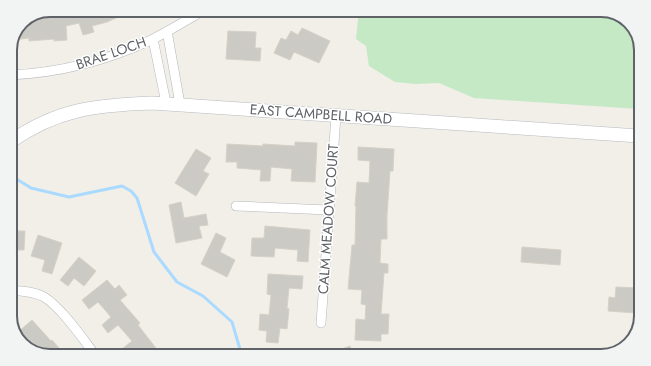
<svg xmlns="http://www.w3.org/2000/svg" width="651" height="366" viewBox="0 0 651 366" font-family="Jost,sans-serif">
  <style>
    .green { fill: #c5e8c5 }
    .lines { fill: none; stroke-linecap: round; stroke-linejoin: round }
    .stream { stroke: #aadaff; stroke-width: 3 }
    .building { fill: #cccac5; stroke: #d6d1c6 }
    .minor-casing { stroke: #b5b8bc; stroke-width: 10 }
    .secondary-casing { stroke: #b6babf; stroke-width: 14 }
    .minor { stroke: #fff; stroke-width: 9 }
    .secondary { stroke: #fff; stroke-width: 13 }
    .labels { text-anchor: middle; stroke-width: 3; stroke-linejoin: round; paint-order: stroke }
    .street-label { font-size: 14px; fill: #5f6368; stroke: #fff }
    .rim { fill: none; stroke: #5f6368; stroke-width: 2 }
  </style>
  <rect width="100%" height="100%" fill="#f1efe8"/>
  <path class="green" d="M 359,10 L 601,10 L 621,15 L 641,48 L 639,109 L 474,98 L 439,83 L 416,84 L 395,82 L 369,66 L 366,46 L 356,39 Z"/>
  <g class="lines">
    <path class="stream" d="M 10,175 L 31,188 L 69,197 L 122,186 L 131,191 L 137,198 L 154,252 L 177,282 L 203,296 L 232,322 L 242,356"/>
  </g>
  <path class="building" d="M 50,10 L 132,10 L 132,11 L 107,22 L 92,26 L 94,32 L 83,35 L 79,23 L 66,26 L 67,40 L 54,41 L 54,39 L 29,41 L 29,38 L 14,40 L 20,27 L 28,26 L 27,19 Z
    M 302,28 L 330,41 L 319,63 L 294,52 L 290,60 L 274,53 L 281,38 L 286,40 L 291,31 L 298,35 Z
    M 228,31 L 256,32 L 255,48 L 261,48 L 260,61 L 226,59 Z
    M 295,142 L 317,143 L 315,182 L 291,181 L 292,169 L 271,167 L 270,181 L 260,181 L 261,170 L 237,168 L 237,162 L 226,162 L 227,144 L 263,146 L 263,144 L 295,146 Z
    M 358,147 L 394,149 L 393,171 L 390,171 L 387,215 L 387,239 L 381,239 L 380,263 L 388,264 L 388,273 L 384,273 L 381,314 L 389,314 L 388,334 L 381,334 L 381,341 L 355,340 L 356,319 L 365,320 L 366,305 L 361,304 L 362,290 L 348,289 L 352,245 L 355,245 L 356,206 L 355,206 L 357,182 L 369,183 L 370,161 L 358,160 Z
    M 196,149 L 211,158 L 203,171 L 209,174 L 196,196 L 175,183 Z
    M 181,202 L 184,218 L 206,214 L 208,225 L 199,226 L 202,238 L 176,243 L 169,205 Z
    M 265,226 L 310,230 L 308,262 L 297,261 L 298,250 L 275,248 L 274,257 L 251,256 L 252,238 L 264,238 Z
    M 10,231 L 25,231 L 24,250 L 10,250 Z
    M 216,233 L 226,238 L 220,252 L 235,260 L 227,277 L 201,264 Z
    M 38,235 L 62,243 L 52,274 L 42,271 L 45,260 L 31,256 Z
    M 522,247 L 561,250 L 560,265 L 521,262 Z
    M 79,257 L 96,271 L 84,286 L 74,278 L 68,286 L 60,280 Z
    M 268,274 L 303,276 L 302,289 L 289,288 L 287,308 L 289,309 L 287,329 L 280,328 L 278,343 L 266,342 L 267,331 L 259,330 L 260,314 L 269,315 L 271,295 L 267,294 Z
    M 107,280 L 115,289 L 119,285 L 127,295 L 120,300 L 140,323 L 138,325 L 162,356 L 141,356 L 137,351 L 130,356 L 127,356 L 122,349 L 132,341 L 118,325 L 108,333 L 102,325 L 111,317 L 98,302 L 89,309 L 82,300 Z
    M 616,287 L 637,288 L 636,313 L 608,311 L 609,297 L 615,298 Z
    M 32,320 L 51,341 L 52,340 L 66,356 L 50,356 L 30,351 L 18,332 Z
    M 350,346 L 354,356 L 326,356 L 326,355 Z"/>
  <g class="lines">
    <g class="minor-casing">
      <path id="minor" d="M 167,31 L 180,104
        M 153,39 L 166,103
        M 10,75 C 58,73 108,60 151,40 C 169,31 187,20 204,10
        M 236,206 L 328,210
        M 10,290 C 21,291 34,291 44,297 C 61,307 83,339 96,356
        M 321,323 L 336,116"/>
    </g>
    <g class="secondary-casing">
      <path id="secondary" d="M 10,142 C 57,109 96,105 152,103 L 639,136"/>
    </g>
    <use href="#minor" class="minor"/>
    <use href="#secondary" class="secondary"/>
  </g>
  <g class="labels">
    <g class="street-label">
      <text transform="translate(111 53) rotate(-19)" y="5">BRAE LOCH</text>
      <text transform="translate(321 114) rotate(4)" y="5">EAST CAMPBELL ROAD</text>
      <text transform="translate(328 219) rotate(-86)" y="5">CALM MEADOW COURT</text>
    </g>
  </g>
  <path d="M0 0H651V366H0ZM50 17H601A33 33 0 0 1 634 50V316A33 33 0 0 1 601 349H50A33 33 0 0 1 17 316V50A33 33 0 0 1 50 17Z" fill="#f2f3f3" fill-rule="evenodd"/>
  <path class="rim" d="M50 17H601A33 33 0 0 1 634 50V316A33 33 0 0 1 601 349H50A33 33 0 0 1 17 316V50A33 33 0 0 1 50 17Z"/>
</svg>
